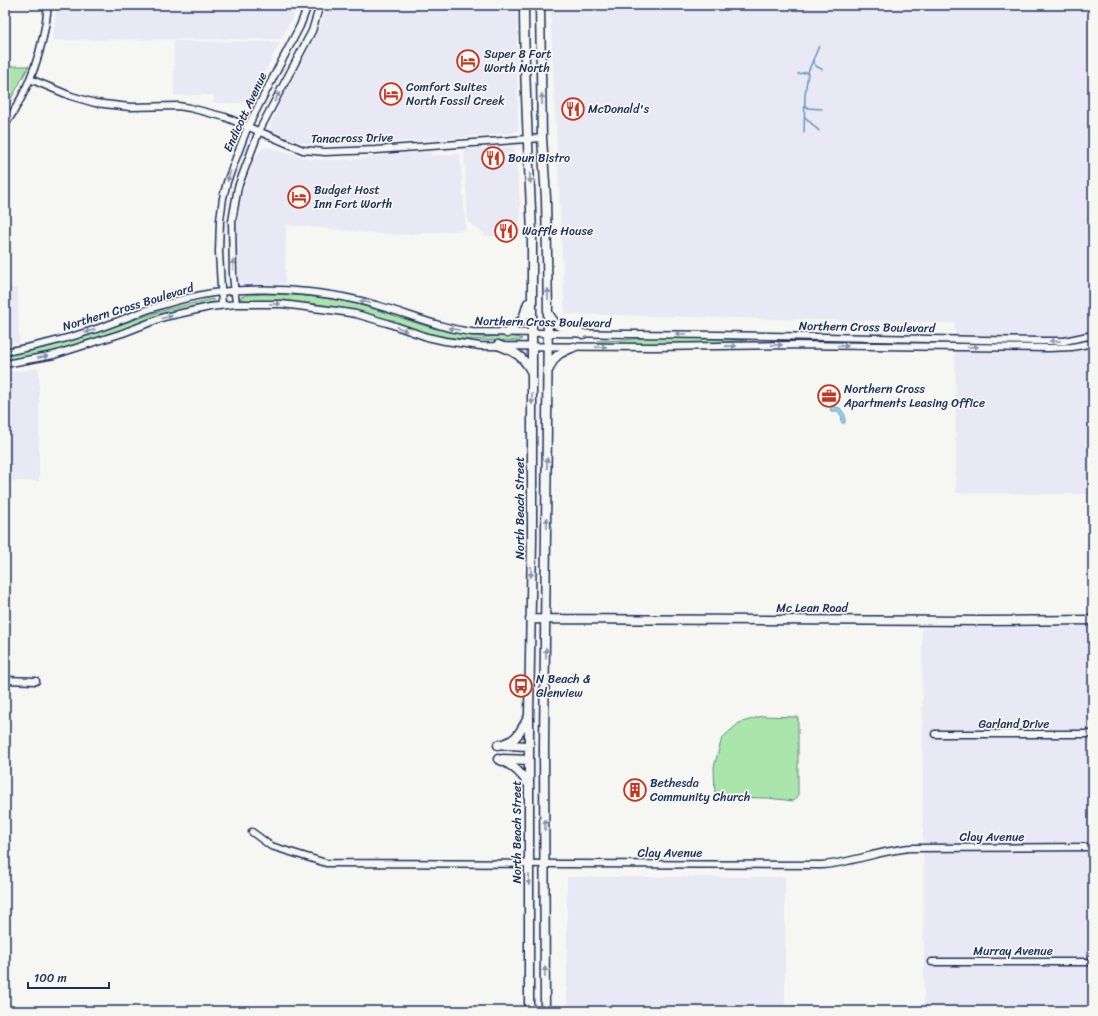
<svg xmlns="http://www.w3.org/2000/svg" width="1098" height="1016" viewBox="0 0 1098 1016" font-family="Sriracha,sans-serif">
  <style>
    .built { fill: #e9e9f5 }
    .green { fill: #aae5ab; stroke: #628a84 }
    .water { fill: #93d7f4; stroke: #6394b8 }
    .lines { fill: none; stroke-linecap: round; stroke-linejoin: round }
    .stream { stroke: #6394b8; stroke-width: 1.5 }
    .minor-casing { stroke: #1b2f5e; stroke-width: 9 }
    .major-casing { stroke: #1b2f5e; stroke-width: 11 }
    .minor { stroke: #f6f6f2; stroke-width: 6 }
    .major { stroke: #f6f6f2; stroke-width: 8 }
    .oneway { fill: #8892a8 }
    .labels { text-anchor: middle; stroke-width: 3.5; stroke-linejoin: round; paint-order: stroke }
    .poi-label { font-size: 12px; fill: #1b2f5e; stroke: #f6f6f2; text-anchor: start }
    .street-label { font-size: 12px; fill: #1b2f5e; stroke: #f6f6f2 }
  </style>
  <rect width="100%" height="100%" fill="#f6f6f2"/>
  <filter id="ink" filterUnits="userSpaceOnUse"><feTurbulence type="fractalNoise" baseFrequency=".025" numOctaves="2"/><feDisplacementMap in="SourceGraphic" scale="8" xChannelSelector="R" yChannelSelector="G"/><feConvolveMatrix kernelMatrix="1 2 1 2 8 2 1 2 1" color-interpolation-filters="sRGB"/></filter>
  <g filter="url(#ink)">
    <path class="built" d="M 57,5 L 296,5 L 294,14 L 281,39 L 52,40 Z
      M 328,5 L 517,5 L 518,130 L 512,133 L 492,135 L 355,145 L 308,144 L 283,138 L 268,131 L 281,101 L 319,29 Z
      M 550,5 L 1093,5 L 1093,494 L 956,493 L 955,323 L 565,314 Z
      M 174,41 L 280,42 L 251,99 L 248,102 L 243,103 L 214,103 L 214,95 L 174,95 Z
      M 266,147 L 314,160 L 352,160 L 392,154 L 431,152 L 431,156 L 460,154 L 466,230 L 397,235 L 286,225 L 285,284 L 243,285 L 238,280 L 236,225 L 243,191 L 254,159 L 262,149 Z
      M 515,147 L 520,204 L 520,236 L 485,236 L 485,234 L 468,222 L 464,149 Z
      M 5,288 L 18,288 L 19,342 L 5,344 Z
      M 39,368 L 39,481 L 5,481 L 5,373 Z
      M 1093,626 L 1093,1011 L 924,1011 L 922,628 Z
      M 567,877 L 785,877 L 785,1011 L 567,1011 Z
      M 166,1009 L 518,1009 L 518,1011 L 165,1011 Z"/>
    <path class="green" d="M 5,66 L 29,66 L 5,110 Z
      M 269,294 C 304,295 338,298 371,308 C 401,317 428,329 459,334 C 467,335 475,336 483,337 C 493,337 513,334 522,339 L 520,341 C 489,340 456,341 426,333 C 406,328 388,320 368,314 C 328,303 286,300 245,301 L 239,298 L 246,295 Z
      M 212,299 L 214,300 L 213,302 L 168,313 L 141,324 L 74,347 L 5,363 L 5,356 L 71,340 L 168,309 Z
      M 649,337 L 747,340 L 711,343 L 596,344 L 597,341 L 625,340 Z
      M 892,341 L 948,343 L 952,344 L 862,344 L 862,342 Z
      M 762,716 L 798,717 L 798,796 L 794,801 L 768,798 L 715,797 L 714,767 L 722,738 L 739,723 Z"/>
    <path class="water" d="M 833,407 L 840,408 L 845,415 L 845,423 L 842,423 L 841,421 L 842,417 L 838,411 L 831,411 L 830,409 Z"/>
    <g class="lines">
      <path class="stream" d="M 813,59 C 814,65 816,67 822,69
        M 798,74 L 808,72
        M 805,105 L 808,108 L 822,109
        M 805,117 L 819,131
        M 804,133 L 805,95 L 808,72 L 819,46"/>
      <g class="minor-casing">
        <path id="minor" d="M 30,79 L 71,96 L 95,103 L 130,107 L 178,106 L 190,108 L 225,117 L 303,150 L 325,152 L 376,150 L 542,138
          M 5,125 C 29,90 44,48 48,5
          M 236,304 L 233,275 L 232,221 L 238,187 L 259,131 L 312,31 L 320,5
          M 222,305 L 219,252 L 220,220 L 223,198 L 227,182 L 248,126 L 300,26 L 308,5
          M 5,352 C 33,347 63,340 90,331 C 110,325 130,316 150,309 C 179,299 213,291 245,290 C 286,288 336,293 376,305 C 409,314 439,328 472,332 L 718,335 L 1042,341 L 1064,341 L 1093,335
          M 5,364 L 54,355 L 123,333 L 164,317 L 210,307 L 236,304 L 282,304 L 337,311 L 356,314 L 387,323 L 427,337 L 445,341 L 480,346 L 655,347 L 792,345 L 1049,348 L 1072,347 L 1093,343
          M 5,680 L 36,681
          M 935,734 L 1093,734
          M 252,832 L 271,846 L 326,863 L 822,865 C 852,863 881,850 911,848 L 1093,847
          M 932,962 L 1093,962"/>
      </g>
      <g class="major-casing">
        <path id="major" d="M 524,5 C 524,81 529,157 532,234 L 532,539 L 529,716 L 529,1011
          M 540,5 L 542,138 L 546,198 L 548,313 L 544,748 L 545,1011
          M 548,313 C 551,317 553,321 556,324 C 563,330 575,329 583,334
          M 507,333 L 523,319 L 528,303
          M 498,345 C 514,351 523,356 531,371
          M 549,369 C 555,354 560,353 574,347
          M 530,619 L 986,621 L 1093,620
          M 498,745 C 517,742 520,732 529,716
          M 505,745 L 529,746
          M 498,759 C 512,764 521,772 529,785
          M 503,759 L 529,760"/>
      </g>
      <use href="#minor" class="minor"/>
      <use href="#major" class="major"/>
    </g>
    <defs><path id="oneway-solid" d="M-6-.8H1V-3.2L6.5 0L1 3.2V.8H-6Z"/></defs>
    <g class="oneway">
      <use href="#oneway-solid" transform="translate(277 97) rotate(-62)"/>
      <use href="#oneway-solid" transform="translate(542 99) rotate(-91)"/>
      <use href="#oneway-solid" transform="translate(229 176) rotate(107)"/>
      <use href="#oneway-solid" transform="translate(530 178) rotate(87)"/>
      <use href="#oneway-solid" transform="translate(233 265) rotate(-92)"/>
      <use href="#oneway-solid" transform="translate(548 294) rotate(-91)"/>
      <use href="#oneway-solid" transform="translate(365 302) rotate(-167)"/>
      <use href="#oneway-solid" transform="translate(275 304)"/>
      <use href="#oneway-solid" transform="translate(167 317) rotate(-15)"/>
      <use href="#oneway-solid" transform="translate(402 329) rotate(22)"/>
      <use href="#oneway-solid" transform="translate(454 329) rotate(-168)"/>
      <use href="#oneway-solid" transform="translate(90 331) rotate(163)"/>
      <use href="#oneway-solid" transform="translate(681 334) rotate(-180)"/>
      <use href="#oneway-solid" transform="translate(1055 341) rotate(180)"/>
      <use href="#oneway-solid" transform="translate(777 345) rotate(-1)"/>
      <use href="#oneway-solid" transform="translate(731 346) rotate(-1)"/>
      <use href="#oneway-solid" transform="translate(843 346) rotate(1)"/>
      <use href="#oneway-solid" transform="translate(601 347)"/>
      <use href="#oneway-solid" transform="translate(973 347) rotate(-1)"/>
      <use href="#oneway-solid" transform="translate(43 357) rotate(-12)"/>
      <use href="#oneway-solid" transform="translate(532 399) rotate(90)"/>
      <use href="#oneway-solid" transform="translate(547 463) rotate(-90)"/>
      <use href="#oneway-solid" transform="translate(547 523) rotate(-90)"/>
      <use href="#oneway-solid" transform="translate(531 572) rotate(91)"/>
      <use href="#oneway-solid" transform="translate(546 653) rotate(-89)"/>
      <use href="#oneway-solid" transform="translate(545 825) rotate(-91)"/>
      <use href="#oneway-solid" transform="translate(529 880) rotate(90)"/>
      <use href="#oneway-solid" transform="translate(545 972) rotate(-90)"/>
    </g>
  </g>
  <defs>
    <g id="hotel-ring" transform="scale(1.15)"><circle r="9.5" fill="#f6f6f2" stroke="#c8321e" stroke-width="1.5"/><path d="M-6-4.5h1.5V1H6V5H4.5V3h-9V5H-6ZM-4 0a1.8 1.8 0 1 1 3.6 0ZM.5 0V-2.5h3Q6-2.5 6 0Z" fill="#c8321e"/></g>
    <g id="restaurant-ring" transform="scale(1.15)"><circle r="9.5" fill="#f6f6f2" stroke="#c8321e" stroke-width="1.5"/><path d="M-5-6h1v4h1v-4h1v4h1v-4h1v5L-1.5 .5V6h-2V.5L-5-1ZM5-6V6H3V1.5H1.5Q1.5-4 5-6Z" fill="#c8321e"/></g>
    <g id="office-ring" transform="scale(1.15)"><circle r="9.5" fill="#f6f6f2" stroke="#c8321e" stroke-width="1.5"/><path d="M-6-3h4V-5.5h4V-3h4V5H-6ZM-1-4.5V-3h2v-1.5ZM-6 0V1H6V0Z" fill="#c8321e"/></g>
    <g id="bus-ring" transform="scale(1.15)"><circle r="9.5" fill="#f6f6f2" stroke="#c8321e" stroke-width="1.5"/><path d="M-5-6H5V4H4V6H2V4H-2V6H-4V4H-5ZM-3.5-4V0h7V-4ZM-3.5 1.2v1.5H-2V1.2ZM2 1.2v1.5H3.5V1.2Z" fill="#c8321e"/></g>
    <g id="building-ring" transform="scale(1.15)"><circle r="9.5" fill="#f6f6f2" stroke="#c8321e" stroke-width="1.5"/><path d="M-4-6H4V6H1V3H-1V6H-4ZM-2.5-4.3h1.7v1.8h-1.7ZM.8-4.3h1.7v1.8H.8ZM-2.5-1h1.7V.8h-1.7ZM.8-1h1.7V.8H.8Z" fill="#c8321e"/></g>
  </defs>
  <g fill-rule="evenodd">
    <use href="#hotel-ring" x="468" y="61"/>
    <use href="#hotel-ring" x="391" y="94"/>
    <use href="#restaurant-ring" x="573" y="109"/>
    <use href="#restaurant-ring" x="493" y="158"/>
    <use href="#hotel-ring" x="299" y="197"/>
    <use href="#restaurant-ring" x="506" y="231"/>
    <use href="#office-ring" x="829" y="396"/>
    <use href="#bus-ring" x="521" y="686"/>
    <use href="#building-ring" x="635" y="790"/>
  </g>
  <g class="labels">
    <g class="poi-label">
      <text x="484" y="58">Super 8 Fort<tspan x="484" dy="14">Worth North</tspan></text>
      <text x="406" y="91">Comfort Suites<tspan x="406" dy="14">North Fossil Creek</tspan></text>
      <text x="588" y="113">McDonald's</text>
      <text x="508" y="162">Boun Bistro</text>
      <text x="314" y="194">Budget Host<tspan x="314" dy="14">Inn Fort Worth</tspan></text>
      <text x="522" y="235">Waffle House</text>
      <text x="844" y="393">Northern Cross<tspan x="844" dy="14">Apartments Leasing Office</tspan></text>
      <text x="536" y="683">N Beach &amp;<tspan x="536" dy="14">Glenview</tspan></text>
      <text x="650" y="787">Bethesda<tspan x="650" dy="14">Community Church</tspan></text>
    </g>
    <g class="street-label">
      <text transform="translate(245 112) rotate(-65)" y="4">Endicott Avenue</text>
      <text transform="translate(352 138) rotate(-1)" y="4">Tanacross Drive</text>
      <text transform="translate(128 307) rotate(-17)" y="4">Northern Cross Boulevard</text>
      <text transform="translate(543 322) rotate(1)" y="4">Northern Cross Boulevard</text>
      <text transform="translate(867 327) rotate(1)" y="4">Northern Cross Boulevard</text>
      <text transform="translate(520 508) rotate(-90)" y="4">North Beach Street</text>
      <text x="812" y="612">Mc Lean Road</text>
      <text x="1014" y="728">Garland Drive</text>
      <text transform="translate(517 832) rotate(-90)" y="4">North Beach Street</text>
      <text x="992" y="841">Clay Avenue</text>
      <text x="670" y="857">Clay Avenue</text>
      <text x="1013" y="955">Murray Avenue</text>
    </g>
  </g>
  <rect width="1098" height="1016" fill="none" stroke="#f6f6f2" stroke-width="20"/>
  <rect x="10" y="10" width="1078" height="996" fill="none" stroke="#1b2f5e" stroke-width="1.5" filter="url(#ink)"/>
  <path d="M28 982v6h81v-6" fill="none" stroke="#1b2f5e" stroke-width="2"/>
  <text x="34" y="982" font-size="12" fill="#1b2f5e" stroke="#f6f6f2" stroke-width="3" paint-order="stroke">100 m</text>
</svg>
